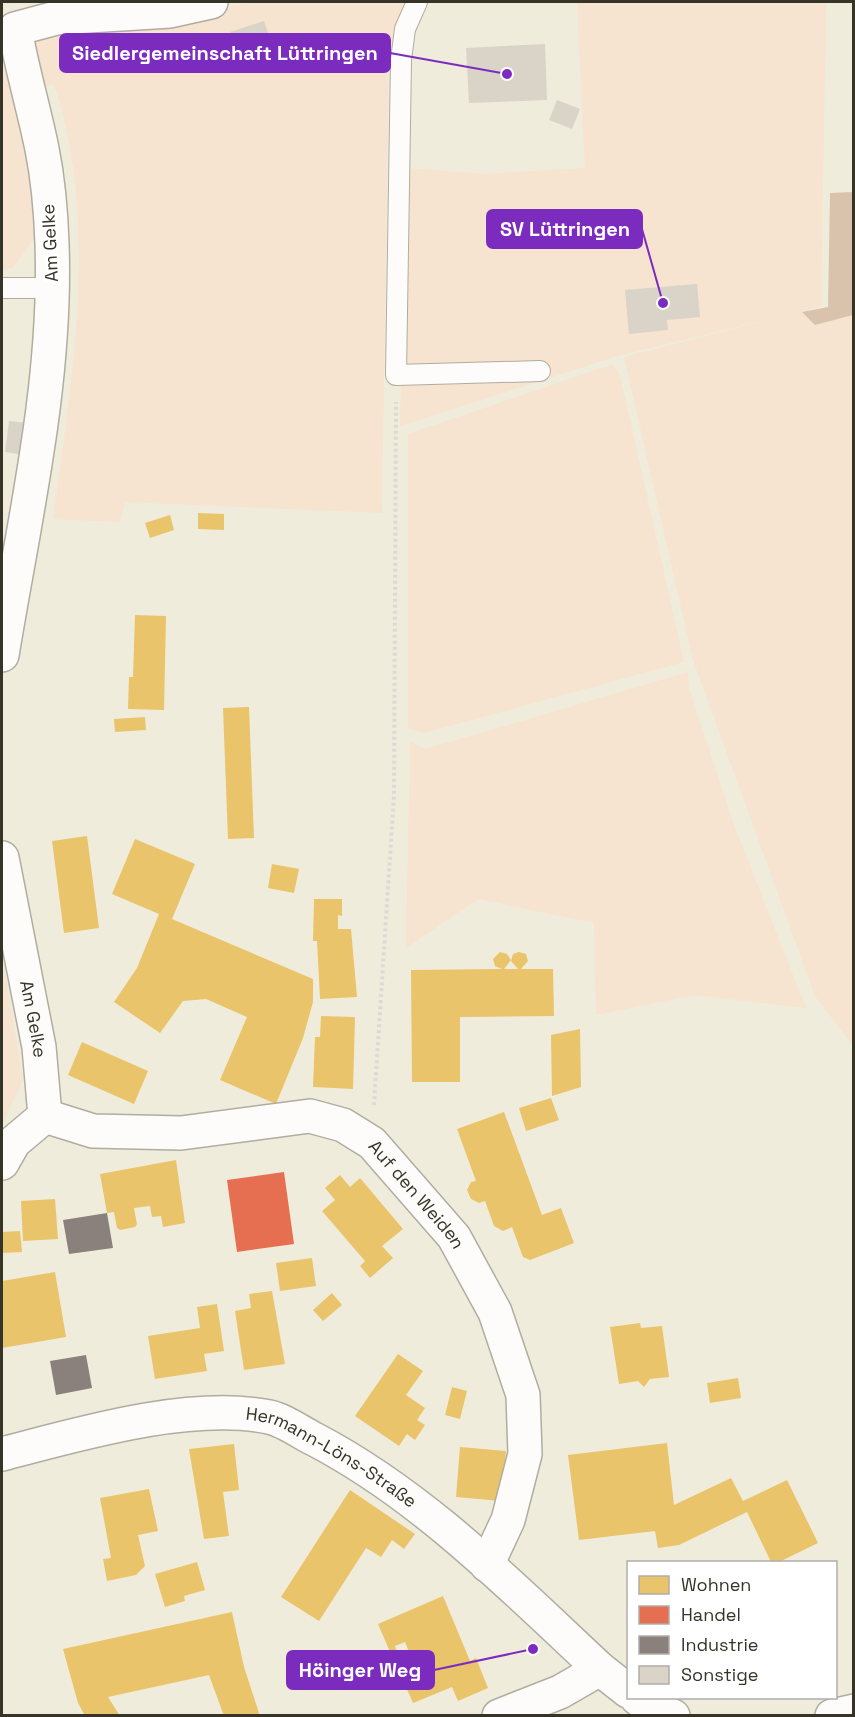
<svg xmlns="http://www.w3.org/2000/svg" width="855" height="1717" viewBox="0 0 855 1717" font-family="'Space Grotesk',sans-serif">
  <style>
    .green { fill: #f6e3d0 }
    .forest { fill: #d9c3ad }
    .homes { fill: #e9c46a }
    .shops { fill: #e76f51 }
    .industry { fill: #8a817c }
    .building { fill: #d9d4c7 }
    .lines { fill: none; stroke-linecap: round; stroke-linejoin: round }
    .service-casing { stroke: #b0ada0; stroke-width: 22 }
    .minor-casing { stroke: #b0ada0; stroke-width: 36 }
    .tertiary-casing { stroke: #b0ada0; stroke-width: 36 }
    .path { stroke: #dcdad5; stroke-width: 4; stroke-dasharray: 3 3; stroke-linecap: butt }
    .service { stroke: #fdfcfa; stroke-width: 20 }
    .minor { stroke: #fdfcfa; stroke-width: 33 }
    .tertiary { stroke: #fdfcfa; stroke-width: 33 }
    .labels { text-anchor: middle; stroke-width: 6; stroke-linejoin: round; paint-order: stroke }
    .street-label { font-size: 18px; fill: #363327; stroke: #fff }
    .leader { fill: none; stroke: #7b2cbf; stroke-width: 2 }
    .callout-dot { fill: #7b2cbf; stroke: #fff; stroke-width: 2 }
    .callout { fill: #7b2cbf; stroke: #7b2cbf; stroke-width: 2 }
    .callout-label { font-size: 20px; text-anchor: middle; font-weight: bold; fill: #fff }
  </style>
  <rect width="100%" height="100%" fill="#f0ecdb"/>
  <path class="green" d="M 255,2 L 408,2 L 397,38 L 389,49 L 382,513 L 125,502 L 120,522 L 53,519 C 72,376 100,225 54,84 L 36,89 L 30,54 L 39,36 L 147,21 Z
    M 577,2 L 826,2 L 821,306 L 802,311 L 815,325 L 853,315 L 853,1046 L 815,996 L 693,660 L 624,357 L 798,312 L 621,355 L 400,426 L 406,168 L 485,174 L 585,168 Z
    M 2,62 L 32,146 L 39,232 L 13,268 L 2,269 Z
    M 613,364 L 620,375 L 684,662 L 424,733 L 408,729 L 408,434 Z
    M 688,672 L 689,688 L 734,825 L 806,1008 L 694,995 L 596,1015 L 594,923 L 478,899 L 406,948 L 410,742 L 426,749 Z
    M 2,954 L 23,1080 L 2,1125 Z"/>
  <path class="forest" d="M 853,192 L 853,315 L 815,325 L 802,312 L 828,307 L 830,193 Z"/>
  <path class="homes" d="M 198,513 L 224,514 L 224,530 L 198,529 Z
    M 170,515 L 174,530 L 150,538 L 145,523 Z
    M 135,615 L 166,616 L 164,710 L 128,709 L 129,677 L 133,677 Z
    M 249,707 L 254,838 L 228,839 L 223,708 Z
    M 145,717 L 146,730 L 115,732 L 114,719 Z
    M 87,836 L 99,928 L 64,933 L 52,841 Z
    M 135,839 L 195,864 L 172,919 L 313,979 L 313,1002 L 303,1038 L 276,1104 L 220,1080 L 247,1017 L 206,999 L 183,1001 L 160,1033 L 114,1002 L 137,968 L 159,914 L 112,894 Z
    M 272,864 L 299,869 L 294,893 L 268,888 Z
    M 314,899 L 342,899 L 342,916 L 338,915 L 338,929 L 351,929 L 357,997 L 320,999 L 317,941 L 313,941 Z
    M 500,952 L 507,954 L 511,960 L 504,969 L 518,969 L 511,961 L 513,954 L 519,952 L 526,954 L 528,961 L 521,969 L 553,969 L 554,1016 L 460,1017 L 460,1082 L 412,1082 L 411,970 L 502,969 L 495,966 L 493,959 Z
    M 321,1016 L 355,1017 L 353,1089 L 313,1087 L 315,1037 L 320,1037 Z
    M 580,1029 L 581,1087 L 552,1096 L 551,1035 Z
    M 82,1042 L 148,1071 L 134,1104 L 68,1075 Z
    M 551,1098 L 559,1120 L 526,1131 L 519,1108 Z
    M 504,1112 L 542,1215 L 561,1208 L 574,1243 L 530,1260 L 523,1257 L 512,1227 L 503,1231 L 494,1226 L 485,1201 L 479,1203 L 471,1199 L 467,1190 L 471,1182 L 476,1181 L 457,1129 Z
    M 176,1160 L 185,1223 L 163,1227 L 161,1216 L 152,1217 L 150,1206 L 134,1208 L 137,1224 L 135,1227 L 120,1230 L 117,1228 L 114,1212 L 107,1213 L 100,1174 Z
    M 340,1175 L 350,1187 L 360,1178 L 403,1229 L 382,1246 L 393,1258 L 370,1278 L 360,1266 L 365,1261 L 322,1211 L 335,1200 L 325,1188 Z
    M 55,1199 L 58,1239 L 23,1241 L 21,1201 Z
    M 20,1231 L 22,1252 L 2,1253 L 2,1232 Z
    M 312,1258 L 316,1286 L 280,1291 L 276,1263 Z
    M 55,1272 L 66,1337 L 2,1348 L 2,1281 Z
    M 272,1291 L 285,1364 L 244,1370 L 235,1311 L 251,1308 L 249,1294 Z
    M 332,1293 L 342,1305 L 323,1321 L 313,1310 Z
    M 217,1304 L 224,1351 L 204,1354 L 207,1371 L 155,1379 L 148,1336 L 200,1328 L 197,1307 Z
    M 640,1323 L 641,1328 L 662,1326 L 669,1377 L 650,1379 L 644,1387 L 638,1381 L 619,1384 L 610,1327 Z
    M 398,1354 L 423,1371 L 406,1395 L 425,1408 L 417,1420 L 425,1425 L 415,1440 L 407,1434 L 399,1446 L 355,1416 Z
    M 738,1378 L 741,1398 L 710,1403 L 707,1383 Z
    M 452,1387 L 467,1391 L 460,1419 L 445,1415 Z
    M 667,1443 L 674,1505 L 731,1478 L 743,1501 L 787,1480 L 818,1543 L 779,1562 L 771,1562 L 747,1512 L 679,1545 L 658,1548 L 655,1531 L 579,1540 L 568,1455 Z
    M 234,1444 L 239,1490 L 223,1492 L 229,1536 L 204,1539 L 189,1449 Z
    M 460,1447 L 506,1451 L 501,1501 L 456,1497 Z
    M 149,1489 L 158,1531 L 138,1535 L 145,1566 L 136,1575 L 107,1581 L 103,1559 L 111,1558 L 100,1498 Z
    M 350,1490 L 415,1534 L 404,1549 L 392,1540 L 381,1557 L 366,1548 L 319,1621 L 281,1597 Z
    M 197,1562 L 205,1590 L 184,1596 L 185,1601 L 165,1607 L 155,1574 Z
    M 443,1596 L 470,1661 L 476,1658 L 488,1688 L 458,1701 L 452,1687 L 413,1703 L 406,1687 L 421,1681 L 405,1642 L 395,1646 L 397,1652 L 391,1654 L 378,1624 Z
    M 232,1612 L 244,1667 L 260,1716 L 224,1716 L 209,1675 L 108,1697 L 120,1716 L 85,1716 L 78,1703 L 63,1649 Z"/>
  <path class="shops" d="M 284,1172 L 294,1244 L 237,1252 L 227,1180 Z"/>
  <path class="industry" d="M 107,1213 L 113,1248 L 69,1254 L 63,1220 Z
    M 86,1355 L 92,1388 L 56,1395 L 50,1361 Z"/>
  <path class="building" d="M 264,21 L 272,45 L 238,56 L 230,32 Z
    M 545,44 L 547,100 L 469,103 L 466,48 Z
    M 557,100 L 580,109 L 572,129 L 549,120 Z
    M 697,284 L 700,317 L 667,320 L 668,330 L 629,334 L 625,290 Z
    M 9,421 L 30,423 L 26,455 L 5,452 Z
    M 2,528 L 7,573 L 2,573 Z"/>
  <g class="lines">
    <g class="service-casing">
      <path id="service" d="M 417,2 L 405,29 L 401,60 L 396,375 L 540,371
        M 2,288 L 52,288"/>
    </g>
    <g class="minor-casing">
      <g id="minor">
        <path d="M 2,655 C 24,521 57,382 52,244 C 51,213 48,179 42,149 C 34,109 22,70 15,29 L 56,18 L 170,11 L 211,2"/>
        <path id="s1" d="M 2,858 L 39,1047 L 45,1116"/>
        <path id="s2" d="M 45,1116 L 93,1131 L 181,1133 L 310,1116 L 343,1125 L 372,1143 L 454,1237 L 495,1312 L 523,1395 L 525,1454 L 508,1520 L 487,1565"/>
        <path d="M 2,1163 L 14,1142 L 45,1116"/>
        <path d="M 499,1716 L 560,1692 L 600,1669"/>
      </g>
    </g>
    <g class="tertiary-casing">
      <g id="tertiary">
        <path id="s3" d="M 2,1454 C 79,1434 190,1401 269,1417 C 284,1420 300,1432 314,1439 C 423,1496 511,1586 600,1669 L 628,1691"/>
        <path d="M 637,1698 L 646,1705 L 673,1716"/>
        <path d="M 832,1716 L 854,1711"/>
      </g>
    </g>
    <path class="path" d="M 374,1105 L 394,795 L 396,402"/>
    <use href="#service" class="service"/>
    <use href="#minor" class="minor"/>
    <use href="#tertiary" class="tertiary"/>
  </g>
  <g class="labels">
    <g class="street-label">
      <text transform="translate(50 243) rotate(-93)" y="6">Am Gelke</text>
      <text dy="6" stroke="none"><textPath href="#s1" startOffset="164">Am Gelke</textPath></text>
      <text dy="6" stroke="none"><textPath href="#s2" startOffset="405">Auf den Weiden</textPath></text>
      <text dy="6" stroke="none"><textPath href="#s3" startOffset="345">Hermann-Löns-Straße</textPath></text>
    </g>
  </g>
  <path class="leader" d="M507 74L390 53M663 303L642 229M533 1649L434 1670"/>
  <g class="callout-dot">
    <circle cx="507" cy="74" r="6"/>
    <circle cx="663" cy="303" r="6"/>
    <circle cx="533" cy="1649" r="6"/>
  </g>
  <g class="callout">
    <rect x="60" y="34" width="330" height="38" rx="6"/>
    <rect x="487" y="210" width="155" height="38" rx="6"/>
    <rect x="287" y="1651" width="147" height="38" rx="6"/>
  </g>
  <g class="callout-label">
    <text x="225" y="60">Siedlergemeinschaft Lüttringen</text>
    <text x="565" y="236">SV Lüttringen</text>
    <text x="360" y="1677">Höinger Weg</text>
  </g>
  <rect width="855" height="1717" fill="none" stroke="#363327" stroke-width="6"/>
  <rect x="627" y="1561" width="210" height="138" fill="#ffffff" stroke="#afada9" stroke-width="1.5"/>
  <rect x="639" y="1576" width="30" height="18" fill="#e9c46a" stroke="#afada9" stroke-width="1.5"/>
  <text x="681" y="1591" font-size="18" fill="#363327">Wohnen</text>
  <rect x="639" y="1606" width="30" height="18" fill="#e76f51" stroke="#afada9" stroke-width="1.5"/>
  <text x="681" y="1621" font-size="18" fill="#363327">Handel</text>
  <rect x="639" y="1636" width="30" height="18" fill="#8a817c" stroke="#afada9" stroke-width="1.5"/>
  <text x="681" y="1651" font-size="18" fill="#363327">Industrie</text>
  <rect x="639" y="1666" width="30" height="18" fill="#d9d4c7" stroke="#afada9" stroke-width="1.5"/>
  <text x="681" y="1681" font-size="18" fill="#363327">Sonstige</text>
</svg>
